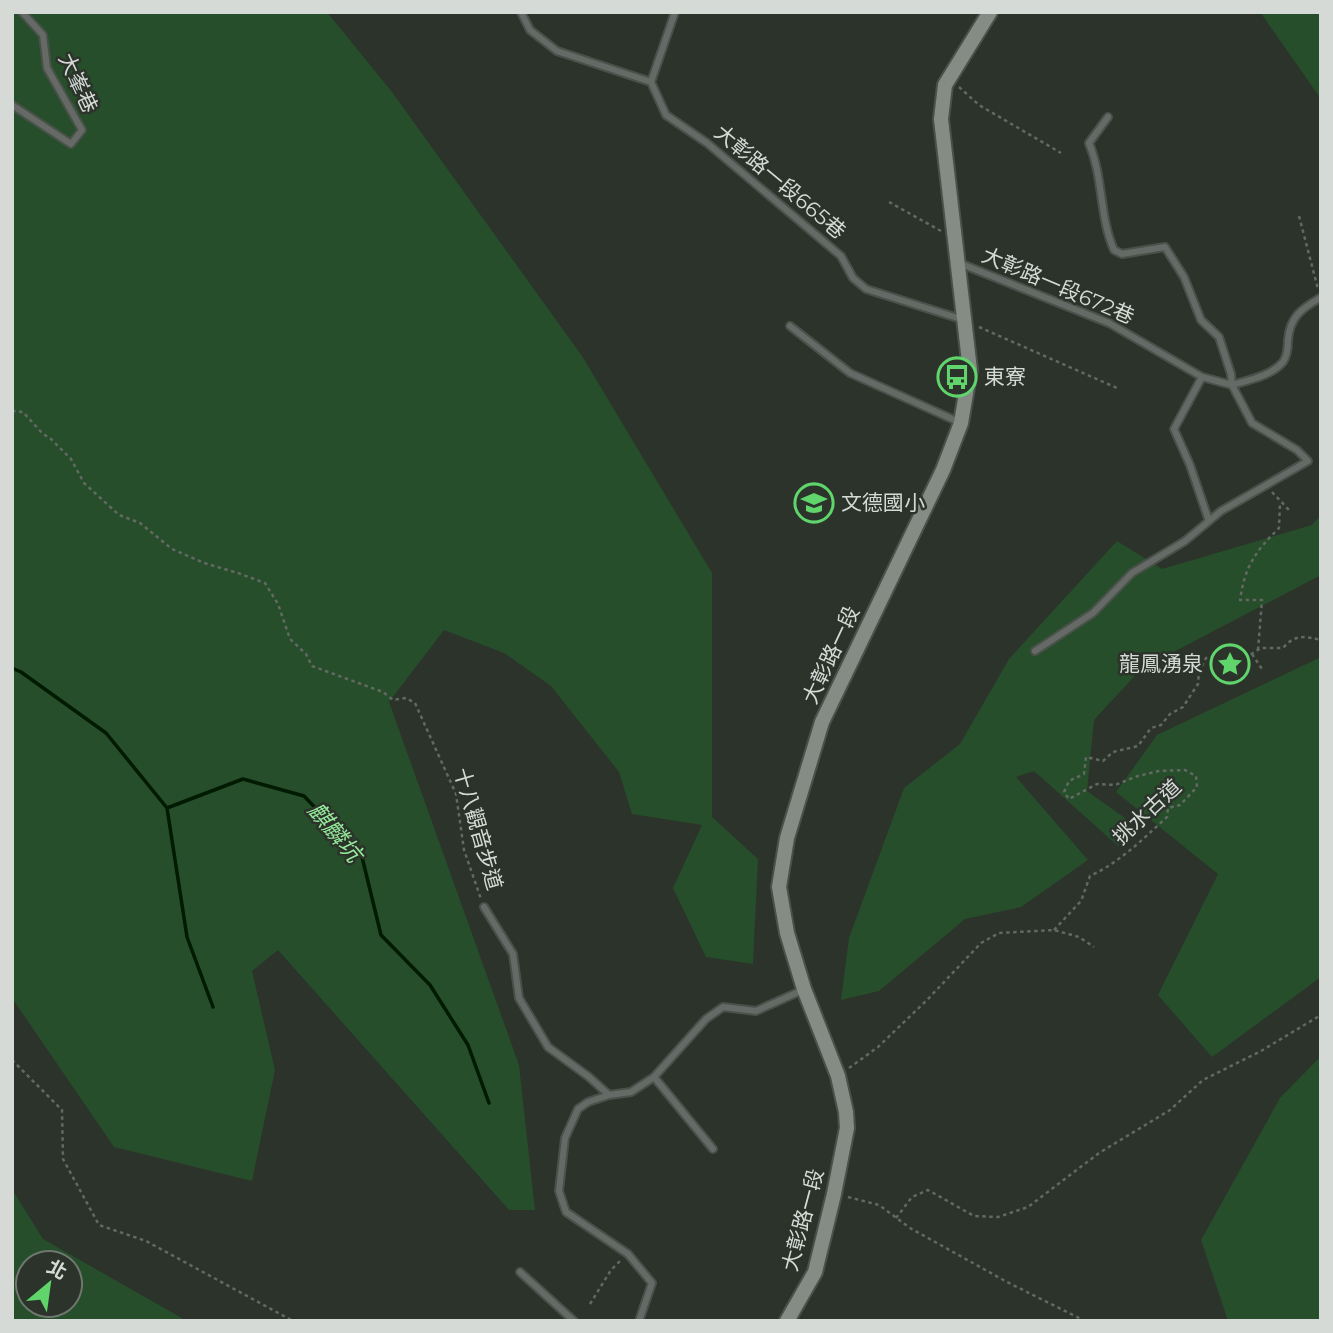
<svg xmlns="http://www.w3.org/2000/svg" width="1333" height="1333" viewBox="0 0 1333 1333" font-family="Montserrat,'Noto Sans TC',sans-serif">
  <style>
    .green { fill: #274e2a; fill-rule: evenodd }
    .lines { fill: none; stroke-linecap: round; stroke-linejoin: round }
    .stream { stroke: #001b01; stroke-width: 3.5 }
    .lane-casing { stroke: #4a514a; stroke-width: 10 }
    .secondary-casing { stroke: #4a514a; stroke-width: 18 }
    .path { stroke: #626962; stroke-width: 2.5; stroke-dasharray: 3.5 3.5; stroke-linecap: butt }
    .lane { stroke: #666a66; stroke-width: 6 }
    .secondary { stroke: #858b85; stroke-width: 14 }
    .labels { text-anchor: middle; stroke-width: 5; stroke-linejoin: round; paint-order: stroke }
    .street-label { font-size: 21px; fill: #d5dad6; stroke: #2b332b }
    .poi-label { font-size: 21px; fill: #d5dad6; stroke: #2b332b; text-anchor: start }
    .water-label { font-size: 23px; font-style: italic; fill: #96eb9b; stroke: #2b332b }
  </style>
  <rect width="100%" height="100%" fill="#2b332b"/>
  <path class="green" d="M 12,12 L 327,12 L 392,92 L 582,356 L 712,573 L 712,817 L 758,859 L 753,964 L 706,957 L 673,888 L 702,825 L 632,814 L 619,772 L 551,686 L 504,653 L 444,630 L 389,702 L 519,1065 L 535,1210 L 509,1210 L 278,950 L 252,971 L 275,1070 L 252,1181 L 114,1147 L 12,998 Z
    M 1260,12 L 1321,12 L 1321,99 Z
    M 1321,515 L 1321,575 L 1141,669 L 1094,720 L 1087,791 L 1132,823 L 1118,846 L 1034,771 L 1016,777 L 1088,860 L 1021,907 L 965,919 L 879,991 L 841,1000 L 849,938 L 904,788 L 960,744 L 1009,659 L 1117,541 L 1162,569 L 1312,525 Z
    M 1321,657 L 1321,977 L 1212,1057 L 1158,995 L 1218,874 L 1116,792 L 1157,735 Z
    M 1321,1056 L 1321,1321 L 1228,1321 L 1201,1240 L 1280,1098 Z
    M 12,1189 L 43,1239 L 187,1321 L 12,1321 ZM 70,1263 L 70,1305 L 28,1305 L 28,1263 Z"/>
  <g class="lines">
    <path class="stream" d="M 12,668 L 21,672 L 106,733 L 167,808 L 243,779 L 304,796 L 362,857 L 381,935 L 430,985 L 468,1045 L 489,1103
      M 167,808 L 187,937 L 213,1007"/>
    <g class="lane-casing">
      <path id="lane" d="M 521,12 L 530,30 L 557,51 L 651,82
        M 675,12 L 651,82 L 666,115 L 707,143 L 841,256 L 853,278 L 866,289 L 964,320
        M 12,105 L 71,144 L 82,130 L 47,68 L 43,35 L 22,12
        M 1108,117 L 1089,143 C 1104,180 1099,216 1114,250 L 1122,254 L 1165,247 L 1184,277 L 1201,320 L 1219,337 L 1231,374 L 1232,385 C 1249,380 1271,376 1283,362 C 1287,356 1288,347 1288,340 C 1290,317 1301,309 1320,298
        M 959,263 L 1109,323 L 1202,377 L 1232,385 L 1252,423 L 1297,450 L 1308,461 L 1221,511 L 1185,541 L 1132,573 L 1093,613 L 1035,651
        M 790,326 L 850,373 L 961,423
        M 1202,377 L 1174,429 L 1190,465 L 1209,521
        M 484,907 L 513,954 L 519,998 L 548,1047 L 589,1077 L 609,1095 L 631,1092 L 654,1077 L 706,1019 L 723,1007 L 756,1011 L 803,990
        M 654,1077 L 713,1149
        M 609,1095 L 588,1102 L 578,1109 L 565,1138 L 559,1191 L 566,1212 L 628,1254 L 652,1283 L 639,1321
        M 520,1272 L 574,1321"/>
    </g>
    <g class="secondary-casing">
      <path id="secondary" d="M 787,1321 L 815,1272 L 834,1194 L 847,1128 L 846,1112 L 838,1076 L 804,989 L 787,933 L 779,887 L 787,838 L 822,722 L 943,470 L 961,423 L 970,370 L 941,119 L 945,85 L 990,12"/>
    </g>
    <path class="path" d="M 959,87 L 979,105 L 1061,153
      M 889,202 L 941,231
      M 1299,216 L 1318,289
      M 979,327 L 1117,388
      M 12,411 L 23,412 L 42,433 L 51,439 L 71,459 L 84,483 L 119,515 L 140,523 L 172,549 L 204,563 L 238,573 L 265,583 L 278,604 L 290,639 L 306,654 L 312,666 L 383,692 L 393,700 L 406,698 L 415,703 L 456,794 L 464,850 L 481,899
      M 1272,492 L 1289,510
      M 1258,650 L 1262,600 L 1240,600 C 1245,566 1255,552 1279,528 L 1280,502
      M 1252,654 L 1262,669
      M 1054,930 L 1081,901 L 1090,876 C 1120,862 1142,840 1167,817 L 1168,808 L 1180,805 L 1197,787 L 1196,776 L 1185,770 L 1159,771 L 1138,776 L 1115,785 L 1097,784 L 1069,799 L 1064,792 L 1069,781 L 1084,774 L 1086,757 L 1103,761 L 1113,752 L 1138,746 L 1151,728 L 1161,725 L 1170,714 L 1183,707 L 1198,684 L 1199,672 L 1206,658 L 1217,656 L 1242,660 L 1261,648 L 1283,648 C 1295,634 1304,636 1321,640
      M 12,1060 L 62,1110 L 63,1159 L 99,1225 L 146,1241 L 293,1321
      M 849,1068 L 878,1047 L 927,1000 L 981,943 L 999,933 L 1054,930 L 1079,937 L 1094,947
      M 848,1197 L 879,1205 L 910,1228 L 1007,1282 L 1085,1321
      M 896,1218 L 912,1197 L 928,1190 L 974,1216 L 998,1217 L 1028,1207 L 1099,1153 L 1170,1110 L 1203,1080 L 1261,1051 L 1321,1015
      M 590,1304 L 611,1270 L 620,1261"/>
    <use href="#lane" class="lane"/>
    <use href="#secondary" class="secondary"/>
  </g>
  <defs>
    <g id="bus-ring" transform="scale(2.0125)"><circle r="9.5" fill="#2b332b" stroke="#5fd56b" stroke-width="1.5"/><path d="M-5-6H5V4H4V6H2V4H-2V6H-4V4H-5ZM-3.5-4V0h7V-4ZM-3.5 1.2v1.5H-2V1.2ZM2 1.2v1.5H3.5V1.2Z" fill="#5fd56b"/></g>
    <g id="school-ring" transform="scale(2.0125)"><circle r="9.5" fill="#2b332b" stroke="#5fd56b" stroke-width="1.5"/><path d="M0-5L7-2L0 1L-7-2ZM-4 1L0 2.5L4 1V4Q0 6-4 4Z" fill="#5fd56b"/></g>
    <g id="sight-ring" transform="scale(2.0125)"><circle r="9.5" fill="#2b332b" stroke="#5fd56b" stroke-width="1.5"/><path d="M0-6L1.8-2.2L6-1.7L2.9 1.2L3.7 5.4L0 3.3L-3.7 5.4L-2.9 1.2L-6-1.7L-1.8-2.2Z" fill="#5fd56b"/></g>
  </defs>
  <g fill-rule="evenodd">
    <use href="#bus-ring" x="957" y="377"/>
    <use href="#school-ring" x="814" y="503"/>
    <use href="#sight-ring" x="1230" y="664"/>
  </g>
  <g class="labels">
    <g class="street-label">
      <text transform="translate(78 83) rotate(65)" y="7">大峯巷</text>
      <text transform="translate(780 182) rotate(40)" y="7">大彰路一段665巷</text>
      <text transform="translate(1058 286) rotate(23)" y="7">大彰路一段672巷</text>
      <text transform="translate(831 655) rotate(-65)" y="7">大彰路一段</text>
      <text transform="translate(1147 812) rotate(-43)" y="7">挑水古道</text>
      <text transform="translate(478 829) rotate(74)" y="7">十八觀音步道</text>
      <text transform="translate(803 1220) rotate(-75)" y="7">大彰路一段</text>
    </g>
    <g class="poi-label">
      <text x="984" y="384">東寮</text>
      <text x="841" y="510">文德國小</text>
      <text x="1203" y="671" text-anchor="end">龍鳳湧泉</text>
    </g>
    <g class="water-label">
      <text transform="translate(335 832) rotate(50)" y="8">麒麟坑</text>
    </g>
  </g>
  <rect width="1333" height="1333" fill="none" stroke="#d5dad6" stroke-width="28"/>
  <g transform="translate(49 1284) rotate(29)"><circle r="33" fill="#2b332b" stroke="#6f766f" stroke-width="2"/>
  <path d="M0-5L12 26L0 18L-12 26Z" fill="#5fd56b"/>
  <text y="-10" font-size="19" font-weight="bold" text-anchor="middle" fill="#d5dad6">北</text>
  </g>
</svg>
